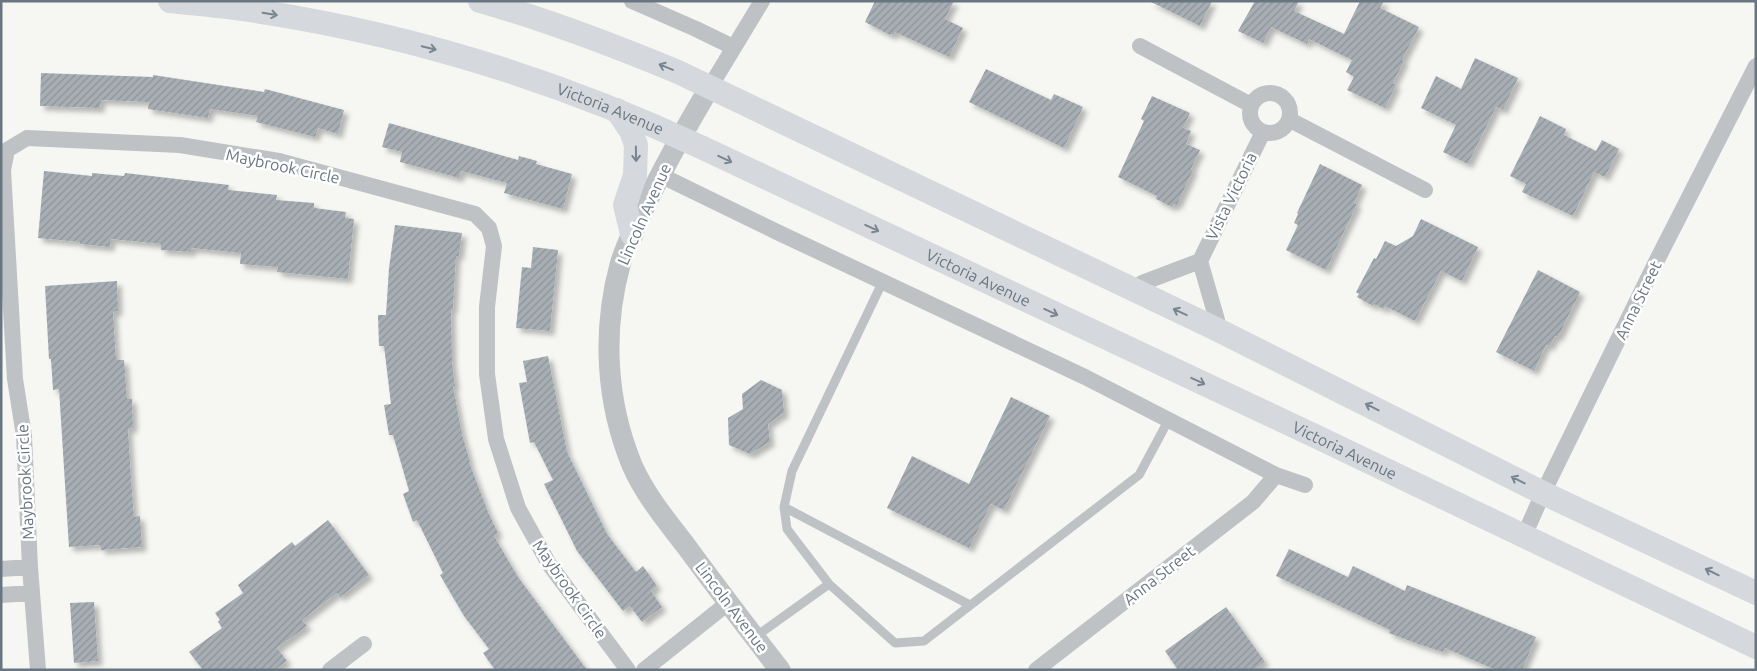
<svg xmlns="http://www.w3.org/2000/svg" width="1757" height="671" viewBox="0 0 1757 671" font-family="Ubuntu,sans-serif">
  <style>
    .building { fill: url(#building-hatch); filter: url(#shadow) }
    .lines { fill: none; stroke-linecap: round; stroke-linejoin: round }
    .service { stroke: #bec2c5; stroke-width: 9 }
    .minor { stroke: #bec2c5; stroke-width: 16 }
    .tertiary { stroke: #bec2c5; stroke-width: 21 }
    .secondary { stroke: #d5d8dc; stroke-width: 24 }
    .oneway { stroke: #788590 }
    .labels { text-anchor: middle; stroke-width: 5; stroke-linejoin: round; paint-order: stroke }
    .street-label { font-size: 16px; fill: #687682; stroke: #fff }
  </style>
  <defs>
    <pattern id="building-hatch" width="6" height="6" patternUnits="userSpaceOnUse" patternTransform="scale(1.25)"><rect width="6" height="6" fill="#a8afb4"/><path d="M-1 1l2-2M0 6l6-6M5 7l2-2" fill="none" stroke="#8d9398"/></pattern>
    <filter id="shadow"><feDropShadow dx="4.5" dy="4.5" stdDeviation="2.5" flood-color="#0004"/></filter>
  </defs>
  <rect width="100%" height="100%" fill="#f6f6f3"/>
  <path class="building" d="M 875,1 L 954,1 L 945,19 L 963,28 L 949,57 L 895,32 L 894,35 L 891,34 L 890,35 L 865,22 Z
    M 1149,1 L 1212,1 L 1200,26 Z
    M 1255,1 L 1299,1 L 1294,11 L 1344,34 L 1360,1 L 1384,1 L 1380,8 L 1419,27 L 1402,60 L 1404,61 L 1393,83 L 1396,85 L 1385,108 L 1347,90 L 1354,77 L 1346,72 L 1352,60 L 1309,39 L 1307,44 L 1271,27 L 1263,43 L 1238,31 Z
    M 1475,58 L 1518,78 L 1503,110 L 1496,107 L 1468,164 L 1443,152 L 1456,125 L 1421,108 L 1436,76 L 1461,89 Z
    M 986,69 L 1051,100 L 1054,94 L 1083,107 L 1064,148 L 969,102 Z
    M 41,73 L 153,77 L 153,75 L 264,92 L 265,89 L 344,110 L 338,134 L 318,128 L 315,137 L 256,122 L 258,116 L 210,109 L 208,118 L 148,109 L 149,102 L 101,100 L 100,108 L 40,106 Z
    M 1152,96 L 1190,113 L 1183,128 L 1191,131 L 1186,144 L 1200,150 L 1191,169 L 1193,170 L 1177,205 L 1174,204 L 1172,207 L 1156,199 L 1157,196 L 1118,177 L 1144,121 L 1141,119 Z
    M 1540,116 L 1566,129 L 1564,135 L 1596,151 L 1602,140 L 1619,149 L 1605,177 L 1594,172 L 1573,216 L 1522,192 L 1526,184 L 1510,176 Z
    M 389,123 L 518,160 L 519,156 L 537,161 L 536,164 L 572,174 L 563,209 L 504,193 L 507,183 L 461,171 L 459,178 L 400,162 L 402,152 L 382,147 Z
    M 1320,164 L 1362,185 L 1354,203 L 1357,204 L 1326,270 L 1286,250 L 1298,225 L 1294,223 L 1298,214 L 1297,213 Z
    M 44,171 L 92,176 L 92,173 L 124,176 L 125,173 L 229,185 L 228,190 L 277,195 L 276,200 L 314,203 L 314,208 L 346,212 L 345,218 L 354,219 L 348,279 L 277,272 L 278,267 L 240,264 L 241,253 L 192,248 L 191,252 L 161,250 L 161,244 L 111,239 L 110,247 L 80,244 L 80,242 L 38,238 Z
    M 1421,219 L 1478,247 L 1462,281 L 1441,271 L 1415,321 L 1385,306 L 1384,309 L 1374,304 L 1373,306 L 1357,297 L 1359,294 L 1356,292 L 1374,258 L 1376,259 L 1385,241 L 1396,246 L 1413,236 Z
    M 395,225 L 462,233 L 459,256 L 456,256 L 453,309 L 451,309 L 452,362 L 455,386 L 453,386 L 462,434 L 470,462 L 469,462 L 488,512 L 498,533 L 494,536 L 518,577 L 587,670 L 495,670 L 483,653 L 489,649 L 464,616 L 440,575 L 443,573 L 417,520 L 413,522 L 403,494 L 409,491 L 393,435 L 389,435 L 384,405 L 391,404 L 384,346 L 379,346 L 378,315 L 386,315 L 389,268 Z
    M 533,247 L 558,250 L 550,331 L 516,328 L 522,267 L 531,268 Z
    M 1538,270 L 1580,292 L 1558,337 L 1555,336 L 1550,346 L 1546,345 L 1534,371 L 1496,352 Z
    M 117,281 L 118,311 L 113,312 L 116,360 L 124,360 L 127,399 L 132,399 L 133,428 L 128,429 L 131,478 L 134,517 L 140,516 L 142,547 L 101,550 L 100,545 L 69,547 L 59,389 L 53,390 L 51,359 L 49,359 L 45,286 Z
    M 548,356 L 567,452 L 607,534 L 636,572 L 643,566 L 657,586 L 651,591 L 662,607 L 642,622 L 630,606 L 623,611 L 577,551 L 544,484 L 553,480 L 534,442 L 530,443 L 519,383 L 527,382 L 523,361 Z
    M 761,380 L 782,390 L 784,413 L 768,424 L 770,442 L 750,454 L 729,445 L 728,418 L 743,409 L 742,394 Z
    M 1011,397 L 1050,416 L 1004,510 L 991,504 L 969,548 L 887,508 L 912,456 L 969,484 Z
    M 328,520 L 369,575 L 340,597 L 337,593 L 302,620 L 307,626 L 277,648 L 287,661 L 275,670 L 203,670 L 189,652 L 222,628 L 218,622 L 220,620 L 215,613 L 243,593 L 238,585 L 292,542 L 295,546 Z
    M 1289,549 L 1348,577 L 1353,566 L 1405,591 L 1407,585 L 1536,637 L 1522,670 L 1496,670 L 1445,648 L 1443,652 L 1418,644 L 1389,633 L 1390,630 L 1276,576 Z
    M 94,602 L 98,661 L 74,663 L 70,603 Z
    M 1226,607 L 1265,662 L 1253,670 L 1178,670 L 1165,651 Z"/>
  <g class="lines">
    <path class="service" d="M 883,281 L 792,471 L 784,507 L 787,529 L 829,584 L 895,643 L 924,641 L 1139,475 L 1169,419
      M 784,507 L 970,605
      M 755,637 L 829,584"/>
    <path class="minor" d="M 632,1 L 696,29 L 733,47
      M 1140,46 L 1251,105
      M 710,87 L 762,1
      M1250 113a20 20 0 1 1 40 0a20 20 0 1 1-40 0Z
      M 1290,120 L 1425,190
      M 660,175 L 777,232 L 1085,377 L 1276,475 L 1305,485
      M 1135,291 L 1142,283 L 1200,261
      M 1214,328 L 1217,320 L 1200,261 L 1263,132
      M 1524,536 L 1543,493 L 1657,260 L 1756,66
      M 1,569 L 30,567
      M 1,595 L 32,593
      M 38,670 L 30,567 L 24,436 L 15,379 L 3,170 L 7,150 L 27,138 L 180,145 L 279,161 L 475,214 L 489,228 L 494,246 L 487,307 L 487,374 L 496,439 L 518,508 L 549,564 L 628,670
      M 330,670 L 364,644
      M 644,670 L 728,603
      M 1036,670 L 1253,502 L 1276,475"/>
    <path class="tertiary" d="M 710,87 C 686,127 663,168 643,210 C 635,228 625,246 620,265 C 602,331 606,402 632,465 C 645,495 667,521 686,546 C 717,588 748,629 780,670"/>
    <g class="secondary">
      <path id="s1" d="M 170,1 C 196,4 223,6 249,10 C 406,33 560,81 703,148 L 1315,436 L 1756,647"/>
      <path d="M 480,1 C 548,20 613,45 678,72 L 1214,328 L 1543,493 L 1756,593"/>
      <path d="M 617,110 L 631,131 L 636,145 L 635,175 L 625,205 L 632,234"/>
    </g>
  </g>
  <defs><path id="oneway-shaft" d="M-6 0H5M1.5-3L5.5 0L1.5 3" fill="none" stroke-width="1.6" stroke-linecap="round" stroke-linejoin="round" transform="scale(1.25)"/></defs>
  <g class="oneway">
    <use href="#oneway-shaft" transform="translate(270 14) rotate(10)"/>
    <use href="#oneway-shaft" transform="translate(429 48) rotate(14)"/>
    <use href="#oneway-shaft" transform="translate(666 67) rotate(-158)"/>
    <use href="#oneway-shaft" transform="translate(636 154) rotate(89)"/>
    <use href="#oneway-shaft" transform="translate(725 159) rotate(25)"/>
    <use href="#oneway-shaft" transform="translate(872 228) rotate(25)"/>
    <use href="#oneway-shaft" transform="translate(1051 312) rotate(25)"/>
    <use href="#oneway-shaft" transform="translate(1180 312) rotate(-155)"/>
    <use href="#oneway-shaft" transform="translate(1198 381) rotate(25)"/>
    <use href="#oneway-shaft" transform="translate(1372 407) rotate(-153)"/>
    <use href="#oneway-shaft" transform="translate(1518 480) rotate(-153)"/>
    <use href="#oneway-shaft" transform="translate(1712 572) rotate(-154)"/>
  </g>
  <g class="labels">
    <g class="street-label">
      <text dy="6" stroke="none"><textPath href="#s1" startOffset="455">Victoria Avenue</textPath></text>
      <text transform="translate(283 166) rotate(12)" y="6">Maybrook Circle</text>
      <text transform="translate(1231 196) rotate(-64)" y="6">Vista Victoria</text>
      <text transform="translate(644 214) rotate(-66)" y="6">Lincoln Avenue</text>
      <text dy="6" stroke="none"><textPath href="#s1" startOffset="860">Victoria Avenue</textPath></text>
      <text transform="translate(1638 300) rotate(-64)" y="6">Anna Street</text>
      <text dy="6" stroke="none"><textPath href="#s1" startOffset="1265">Victoria Avenue</textPath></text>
      <text transform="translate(25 482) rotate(-93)" y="6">Maybrook Circle</text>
      <text transform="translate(1159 575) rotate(-38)" y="6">Anna Street</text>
      <text transform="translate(570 589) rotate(55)" y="6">Maybrook Circle</text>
      <text transform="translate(732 607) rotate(53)" y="6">Lincoln Avenue</text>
    </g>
  </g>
  <rect width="1757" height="671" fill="none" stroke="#687682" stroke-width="5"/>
</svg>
